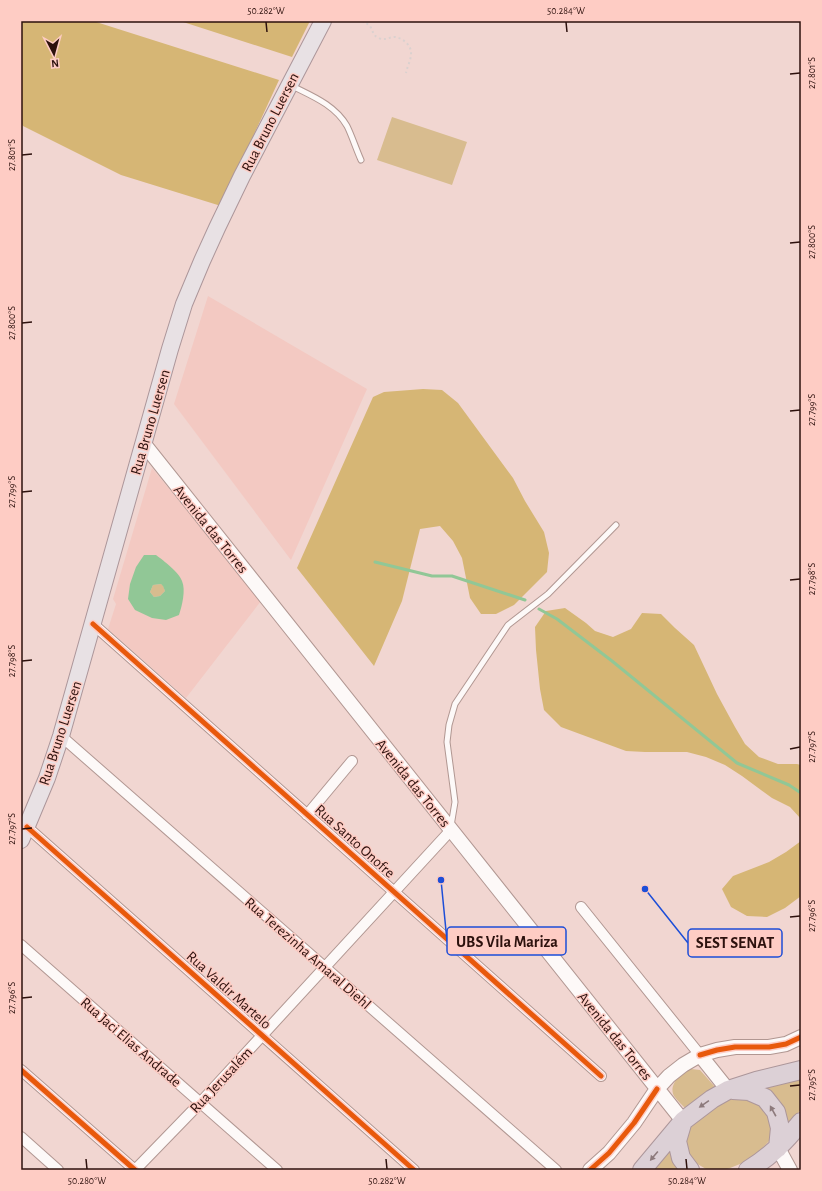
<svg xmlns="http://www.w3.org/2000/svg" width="822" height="1191" viewBox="0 0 822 1191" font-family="'Alegreya Sans',sans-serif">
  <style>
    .built { fill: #f3c9c2 }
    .green { fill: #d8bc8f }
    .forest { fill: #d6b675 }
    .water { fill: #91c796; fill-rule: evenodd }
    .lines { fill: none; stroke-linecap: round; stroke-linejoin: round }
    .stream { stroke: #91c796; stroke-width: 3 }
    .lane-casing { stroke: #b19792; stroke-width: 7 }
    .street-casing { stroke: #b19792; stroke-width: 12 }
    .secondary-casing { stroke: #b19792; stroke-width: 16 }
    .primary-casing { stroke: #ac969a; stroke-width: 18 }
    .highway-casing { stroke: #ac969a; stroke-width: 20 }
    .path { stroke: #dad1cf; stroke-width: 2; stroke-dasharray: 2 3; stroke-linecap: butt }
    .lane { stroke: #fdf9f8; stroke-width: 5 }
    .street { stroke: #fdf9f8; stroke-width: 10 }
    .secondary { stroke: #fdf9f8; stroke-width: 14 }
    .primary { stroke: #e8e1e4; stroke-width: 16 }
    .highway { stroke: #dcd0d6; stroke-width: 18 }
    .cycleway-casing { stroke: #feccc4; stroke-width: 8 }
    .cycleway { stroke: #e8590c; stroke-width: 5 }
    .oneway { fill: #8d7a7c }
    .ticks { fill: none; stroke: #2d110d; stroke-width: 1.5 }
    .labels { text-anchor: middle; stroke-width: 3; stroke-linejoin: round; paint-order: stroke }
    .street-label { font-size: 15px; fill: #2d110d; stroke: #feccc4 }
    .leader { fill: none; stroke: #1d4ed8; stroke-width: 1.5 }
    .callout-dot { fill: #1d4ed8; stroke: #feccc4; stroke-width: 1.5 }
    .callout { fill: #feccc4; stroke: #1d4ed8; stroke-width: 1.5 }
    .callout-label { font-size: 16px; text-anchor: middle; font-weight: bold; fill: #2d110d }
    .neatline { fill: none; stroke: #2d110d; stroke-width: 1.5 }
    .ticks-label { font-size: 10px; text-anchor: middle; fill: #2d110d }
  </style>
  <rect width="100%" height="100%" fill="#f1d6d1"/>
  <path class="built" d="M 208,296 L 367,389 L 291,560 L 174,404 Z
    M 152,468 L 261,601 L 186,698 L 108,629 L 116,604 L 113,599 Z"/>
  <path class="green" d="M 392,117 L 467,142 L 452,185 L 377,160 Z
    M 161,584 L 163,585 L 165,591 L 160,596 L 154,597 L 150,592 L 153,585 Z
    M 691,1069 L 700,1070 L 715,1087 L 685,1108 C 682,1105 677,1100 674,1096 C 668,1085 681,1072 691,1069 Z
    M 801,1073 L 801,1109 L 785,1130 C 784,1104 784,1099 760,1087 Z
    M 725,1098 L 755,1098 L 772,1119 L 770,1140 L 758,1153 L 740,1164 L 730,1168 L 724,1170 L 706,1169 L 694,1162 L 688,1152 L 685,1141 L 693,1121 Z
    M 673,1140 L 675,1165 L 678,1170 L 649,1170 Z"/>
  <path class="forest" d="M 21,21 L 93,21 L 279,80 L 221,206 L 121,175 L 23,126 L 21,123 Z
    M 180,21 L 310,21 L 292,57 Z
    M 423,389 L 442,390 L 458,403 L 513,478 L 525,501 L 544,532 L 549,553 L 547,572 L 514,605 L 496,614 L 481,614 L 470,598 L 462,558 L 453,541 L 440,526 L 420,529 L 402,601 L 374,666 L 297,568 L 373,397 L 384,392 Z
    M 565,608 L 586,623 L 595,631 L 613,637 L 631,629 L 642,613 L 661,614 L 675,628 L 694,645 L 717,694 L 735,727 L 745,744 L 759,757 L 778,764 L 797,764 L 801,765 L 801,819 L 790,807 L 772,798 L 742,776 L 725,765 L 706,757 L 687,752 L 645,752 L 626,751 L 561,727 L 544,710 L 540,689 L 536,650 L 535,627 L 546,611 Z
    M 801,838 L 801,896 L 785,908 L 767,917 L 747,916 L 731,907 L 722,889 L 733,876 L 769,862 L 786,852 L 801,841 Z"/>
  <path class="water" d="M 144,555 L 156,555 C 164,561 179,572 182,581 C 186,590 182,606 179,615 L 166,620 L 152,618 L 135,610 L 128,599 L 130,584 L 136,567 ZM 161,584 L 163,586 L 165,591 L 160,596 L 154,597 L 150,592 L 153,585 Z"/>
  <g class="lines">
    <path class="stream" d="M 375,562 L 432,576 L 452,576 L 525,600
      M 539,609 L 557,619 L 612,661 L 737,763 L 789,785 L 801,793"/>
    <g class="lane-casing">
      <path id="lane" d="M 292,86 C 312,96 335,105 347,126 C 352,136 356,149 361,160
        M 451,826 L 455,802 L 447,742 L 449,725 L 455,704 L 508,625 L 548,594 L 616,525"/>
    </g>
    <g class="street-casing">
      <path id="street" d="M 93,624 L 601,1076
        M 61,736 L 556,1170
        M 307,815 L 352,761
        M 27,827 L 414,1170
        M 581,907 L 700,1055
        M 21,945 L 277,1170
        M 21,1070 L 135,1170
        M 21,1137 L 58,1170
        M 135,1170 L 200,1103 L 451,830"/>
    </g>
    <g class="secondary-casing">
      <path id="secondary" d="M 144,444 L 683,1121
        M 700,1055 L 728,1090
        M 778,1148 L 790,1170
        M 590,1170 L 609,1153 L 634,1123 L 657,1089 L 669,1076 L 683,1065 L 700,1055 L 717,1050 L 735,1047 L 769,1047 L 786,1044 L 801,1037"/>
    </g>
    <g class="primary-casing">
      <path id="primary" d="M 21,840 L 47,778 L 61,736 L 170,349 L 184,304 L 202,261 L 217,228 L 242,176 L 323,21"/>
    </g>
    <g class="highway-casing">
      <path id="highway" d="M 733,1090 L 749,1091 L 765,1098 L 776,1112 L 780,1128 L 778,1148
        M 682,1124 L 677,1141 L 681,1158 L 690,1170
        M 642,1170 L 683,1121 L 712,1099 L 728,1090 L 756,1081 L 801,1070
        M 748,1170 C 770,1157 785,1142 801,1122"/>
    </g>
    <path class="path" d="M 362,21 C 365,23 368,24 370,26 C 373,31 373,36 379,38 C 385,41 389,37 395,37 C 403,38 412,46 411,54 C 411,60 407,67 406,73"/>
    <use href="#lane" class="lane"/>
    <use href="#street" class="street"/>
    <use href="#secondary" class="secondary"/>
    <use href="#primary" class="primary"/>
    <use href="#highway" class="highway"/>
    <g class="cycleway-casing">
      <path id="cycleway" d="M 93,624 L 601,1076
        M 27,827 L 414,1170
        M 700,1055 L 717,1050 L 735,1047 L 769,1047 L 786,1044 L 801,1037
        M 21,1070 L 135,1170
        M 590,1170 L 609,1153 L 634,1123 L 657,1089"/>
    </g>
    <use href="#cycleway" class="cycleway"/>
  </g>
  <defs><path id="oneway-solid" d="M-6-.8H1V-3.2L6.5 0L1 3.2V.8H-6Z"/></defs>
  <g class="oneway">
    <use href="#oneway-solid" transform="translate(704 1104) rotate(145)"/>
    <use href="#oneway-solid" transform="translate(773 1111) rotate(-119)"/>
    <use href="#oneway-solid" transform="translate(654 1156) rotate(130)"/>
  </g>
  <path class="ticks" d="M 266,22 L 267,32M 566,22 L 567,32M 790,74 L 800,73M 22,155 L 32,154M 790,243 L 800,242M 22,323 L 32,322M 790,411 L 800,410M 22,492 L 32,491M 790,580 L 800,579M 22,661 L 32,660M 790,749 L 800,747M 22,829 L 32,828M 790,917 L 800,916M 22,998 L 32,997M 790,1086 L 800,1085M 86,1159 L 87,1169M 386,1159 L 387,1169M 686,1159 L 687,1169"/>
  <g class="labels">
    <g class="street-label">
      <text transform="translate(270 122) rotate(-63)" y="5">Rua Bruno Luersen</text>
      <text transform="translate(150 422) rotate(-74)" y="5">Rua Bruno Luersen</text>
      <text transform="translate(211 529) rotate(51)" y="5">Avenida das Torres</text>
      <text transform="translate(60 733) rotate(-72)" y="5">Rua Bruno Luersen</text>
      <text transform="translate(413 783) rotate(51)" y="5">Avenida das Torres</text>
      <text transform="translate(355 841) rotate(42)" y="5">Rua Santo Onofre</text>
      <text transform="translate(308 953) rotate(41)" y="5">Rua Terezinha Amaral Diehl</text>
      <text transform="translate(229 990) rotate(42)" y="5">Rua Valdir Martelo</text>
      <text transform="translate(615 1036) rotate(51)" y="5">Avenida das Torres</text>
      <text transform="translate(131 1042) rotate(41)" y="5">Rua Jaci Elias Andrade</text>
      <text transform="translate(221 1080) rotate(-47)" y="5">Rua Jerusalém</text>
    </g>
  </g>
  <path class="leader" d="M441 880L447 941M645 889L688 943"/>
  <g class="callout-dot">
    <circle cx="441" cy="880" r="4"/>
    <circle cx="645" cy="889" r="4"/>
  </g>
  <g class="callout">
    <rect x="447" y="927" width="119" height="28" rx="4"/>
    <rect x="688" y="929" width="94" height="28" rx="4"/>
  </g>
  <g class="callout-label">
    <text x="507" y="947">UBS Vila Mariza</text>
    <text x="735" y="948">SEST SENAT</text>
  </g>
  <rect width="822" height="1191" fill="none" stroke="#feccc4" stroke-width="44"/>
  <g transform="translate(54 54) rotate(174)" stroke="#feccc4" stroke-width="3" paint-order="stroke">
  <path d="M0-3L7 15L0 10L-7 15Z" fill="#2d110d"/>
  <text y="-6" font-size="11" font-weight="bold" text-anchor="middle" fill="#2d110d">N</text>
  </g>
  <rect x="22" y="22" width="778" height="1147" class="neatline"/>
  <g class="ticks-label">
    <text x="266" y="14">50.282°W</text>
    <text x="566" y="14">50.284°W</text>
    <text transform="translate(811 73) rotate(-90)" y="4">27.801°S</text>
    <text transform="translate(11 155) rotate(-90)" y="4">27.801°S</text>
    <text transform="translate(811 242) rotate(-90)" y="4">27.800°S</text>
    <text transform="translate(11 323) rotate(-90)" y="4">27.800°S</text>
    <text transform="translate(811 410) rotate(-90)" y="4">27.799°S</text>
    <text transform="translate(11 492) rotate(-90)" y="4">27.799°S</text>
    <text transform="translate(811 579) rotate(-90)" y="4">27.798°S</text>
    <text transform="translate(11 661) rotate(-90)" y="4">27.798°S</text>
    <text transform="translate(811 747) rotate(-90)" y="4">27.797°S</text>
    <text transform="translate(11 829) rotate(-90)" y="4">27.797°S</text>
    <text transform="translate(811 916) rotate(-90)" y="4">27.796°S</text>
    <text transform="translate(11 998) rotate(-90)" y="4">27.796°S</text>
    <text transform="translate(811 1085) rotate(-90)" y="4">27.795°S</text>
    <text x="87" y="1184">50.280°W</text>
    <text x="387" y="1184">50.282°W</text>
    <text x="687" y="1184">50.284°W</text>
  </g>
</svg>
